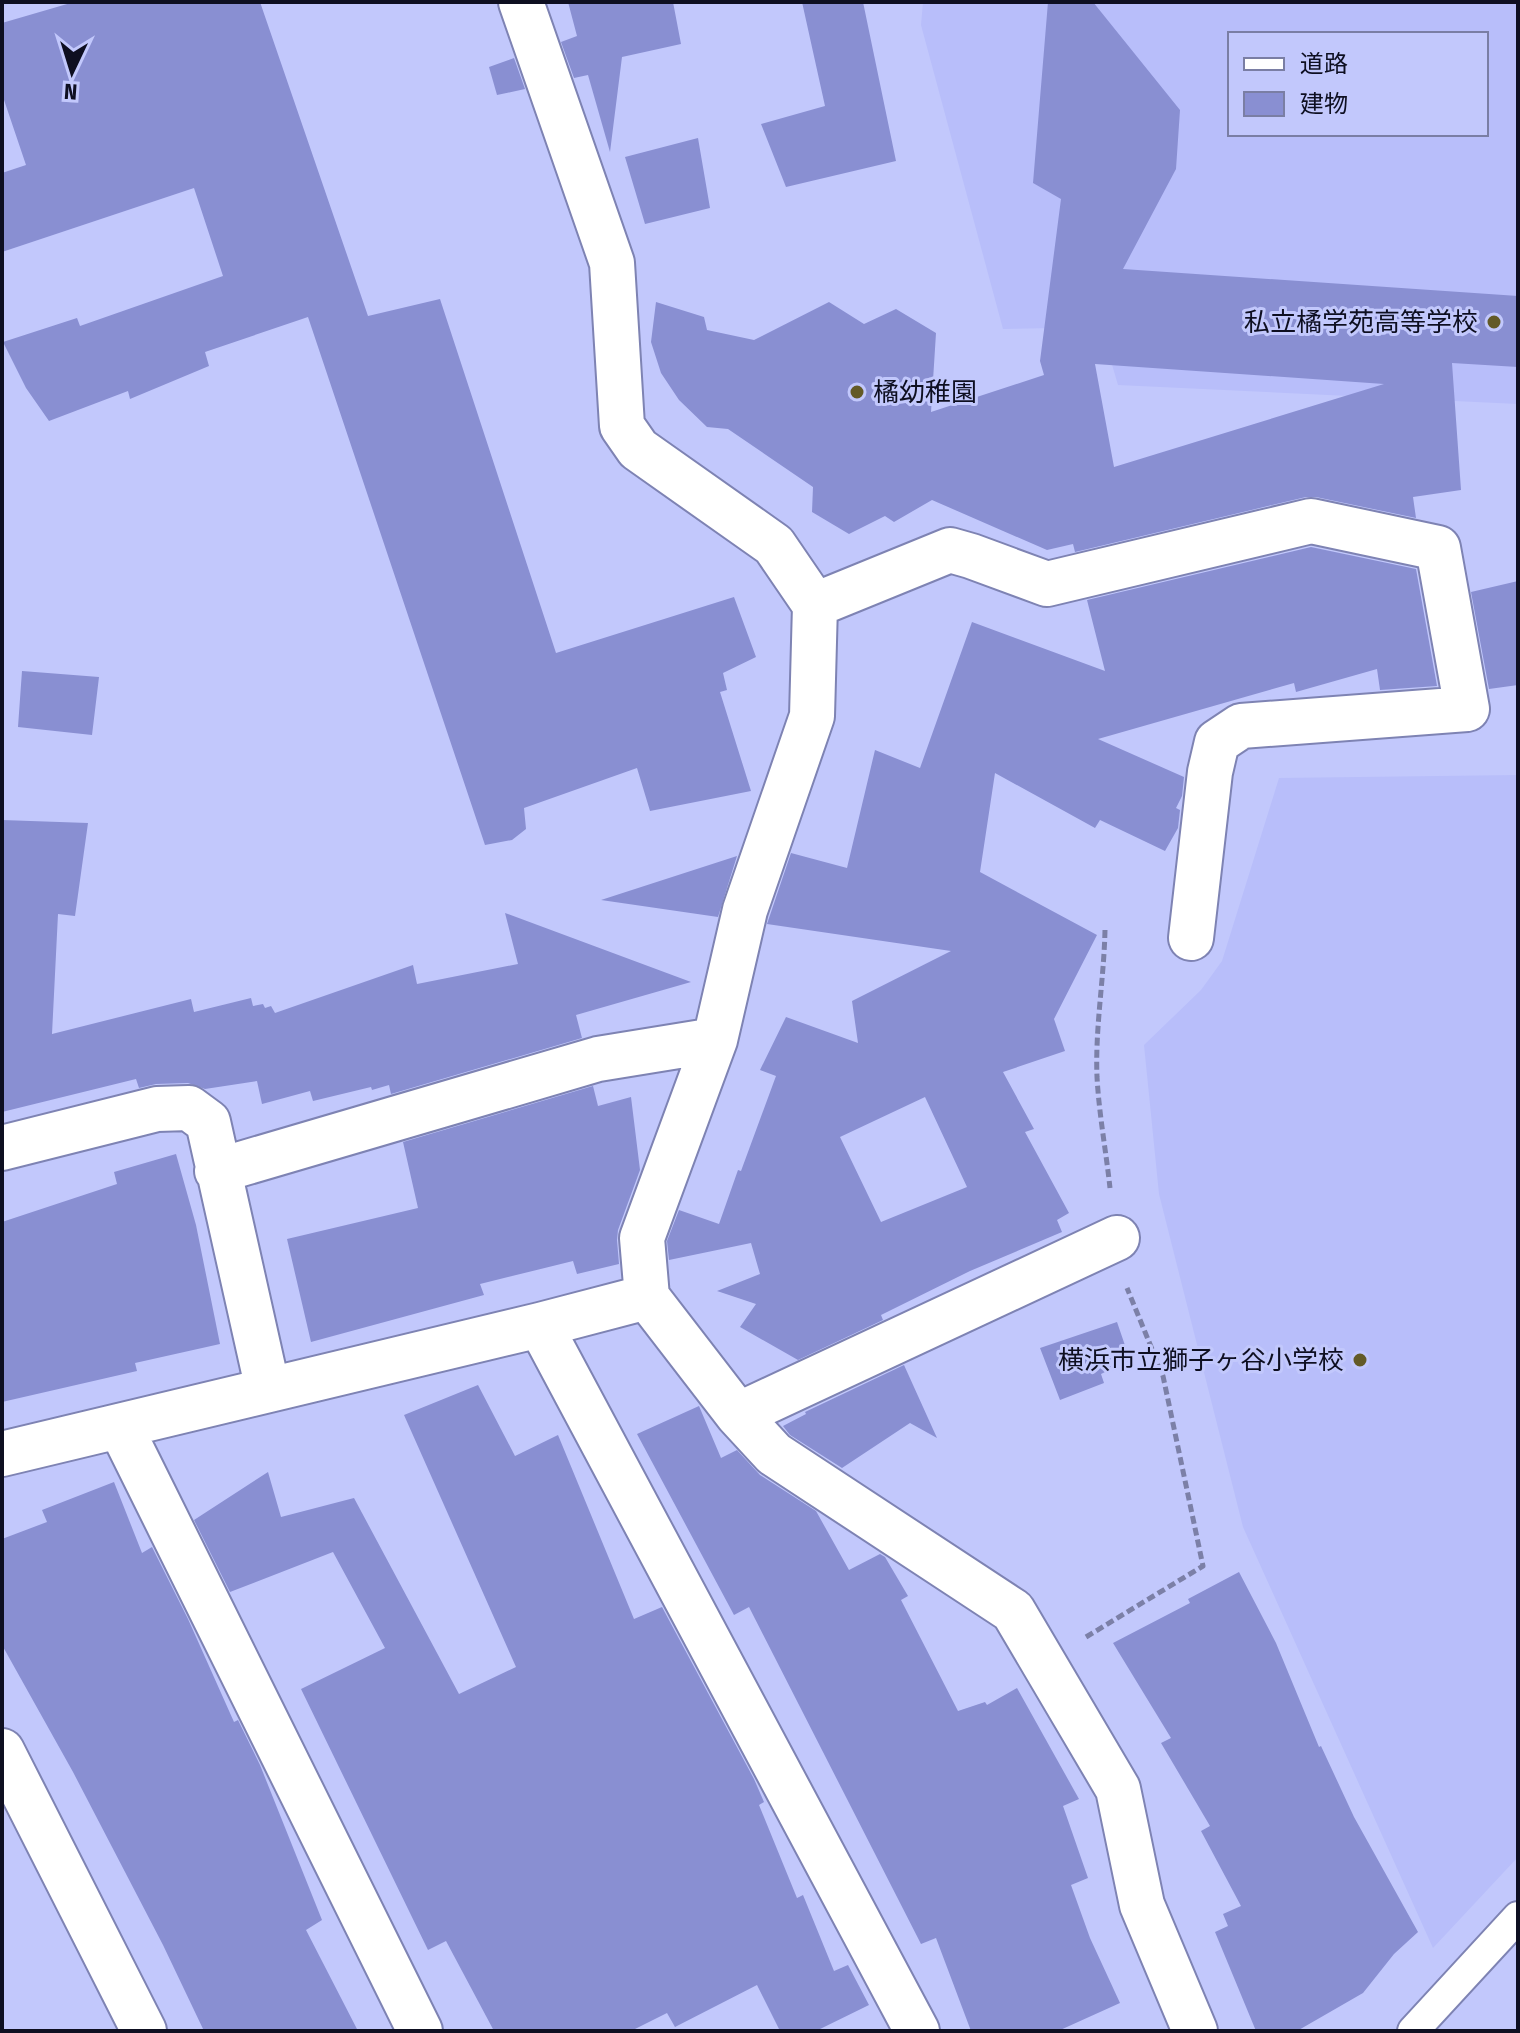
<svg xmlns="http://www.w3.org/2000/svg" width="1520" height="2033" viewBox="0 0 1520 2033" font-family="'Fira Sans Condensed','Noto Sans JP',sans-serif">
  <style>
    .built { fill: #b8befa; fill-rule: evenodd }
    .building { fill: #898fd2; fill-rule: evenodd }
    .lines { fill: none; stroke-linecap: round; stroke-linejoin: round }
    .lane-casing { stroke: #7e83b3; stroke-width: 34 }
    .street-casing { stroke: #7e83b3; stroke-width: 48 }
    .path { stroke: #7c80a7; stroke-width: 5; stroke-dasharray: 8 4; stroke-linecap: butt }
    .lane { stroke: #fff; stroke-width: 30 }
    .street { stroke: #fff; stroke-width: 44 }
    .poi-dot { fill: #635a27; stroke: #c2c8fc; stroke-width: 3 }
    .labels { text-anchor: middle; stroke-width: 6; stroke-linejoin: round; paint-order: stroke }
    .poi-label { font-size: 26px; fill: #0e0f21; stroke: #c2c8fc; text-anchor: end }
  </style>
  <rect width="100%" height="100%" fill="#c2c8fc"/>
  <path class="built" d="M 923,2 L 1518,2 L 1518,404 L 1118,385 L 1101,327 L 1003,329 L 921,25 ZM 1230,34 L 1486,34 L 1486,134 L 1230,134 Z
    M 1518,775 L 1518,1857 L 1433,1948 L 1243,1527 L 1159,1194 L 1144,1045 L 1201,990 L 1222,961 L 1279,778 Z"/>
  <path class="building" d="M 74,2 L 260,2 L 368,316 L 440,299 L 556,653 L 734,597 L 756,657 L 723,673 L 727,690 L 720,692 L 751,791 L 650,811 L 637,768 L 524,808 L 526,829 L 512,840 L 485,845 L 308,317 L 205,352 L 209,366 L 130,399 L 128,391 L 49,421 L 26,388 L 3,342 L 77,318 L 80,326 L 223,276 L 194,188 L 2,252 L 2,173 L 26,165 L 2,94 L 2,23 Z
    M 568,2 L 673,2 L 681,44 L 622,57 L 610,152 L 588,75 L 574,78 L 561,42 L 577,36 Z
    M 802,2 L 863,2 L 896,161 L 786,187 L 761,124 L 825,106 Z
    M 1048,2 L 1093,2 L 1180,110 L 1176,169 L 1123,269 L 1518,296 L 1518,367 L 1452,363 L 1461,490 L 1413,497 L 1416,518 L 1316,497 L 1306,497 L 1075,552 L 1073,544 L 1047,550 L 932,500 L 894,522 L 885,516 L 849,534 L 812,512 L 813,487 L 728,429 L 707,427 L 679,400 L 661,373 L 651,342 L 656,302 L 704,317 L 707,330 L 754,340 L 829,302 L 864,324 L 896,309 L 936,333 L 931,412 L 1044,375 L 1040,361 L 1061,199 L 1033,183 ZM 1095,364 L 1384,384 L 1114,467 Z
    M 514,58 L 525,89 L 497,95 L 489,67 Z
    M 698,138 L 710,208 L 645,224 L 625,157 Z
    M 1311,547 L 1416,569 L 1437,686 L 1380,690 L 1377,669 L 1296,692 L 1294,683 L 1098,739 L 1184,777 L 1182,796 L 1176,808 L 1180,810 L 1178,828 L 1165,851 L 1100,820 L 1095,828 L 995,773 L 980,872 L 1097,935 L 1054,1019 L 1065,1051 L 1003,1072 L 1034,1129 L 1025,1132 L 1069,1213 L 1057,1220 L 1062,1232 L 970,1271 L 881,1315 L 883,1320 L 798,1360 L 740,1327 L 756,1304 L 717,1291 L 760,1274 L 751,1243 L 669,1260 L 667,1241 L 679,1210 L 719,1224 L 738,1170 L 741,1171 L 776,1076 L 760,1070 L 786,1017 L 858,1043 L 852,1001 L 951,951 L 767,924 L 791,853 L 847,868 L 875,750 L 920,768 L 972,622 L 1105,671 L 1087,600 ZM 925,1097 L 967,1187 L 881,1222 L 840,1137 Z
    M 1518,581 L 1518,685 L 1489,689 L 1471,592 Z
    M 22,671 L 99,677 L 92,735 L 18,727 Z
    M 2,820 L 88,823 L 75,916 L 58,914 L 52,1034 L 191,999 L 194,1012 L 251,998 L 253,1006 L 263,1004 L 265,1008 L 271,1006 L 275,1013 L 413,965 L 417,984 L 518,964 L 505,913 L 691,982 L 576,1015 L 582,1038 L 391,1094 L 389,1085 L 372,1090 L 371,1087 L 313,1101 L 310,1091 L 262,1104 L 257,1081 L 205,1089 L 188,1083 L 156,1084 L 139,1088 L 136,1079 L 2,1112 Z
    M 737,856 L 718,917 L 601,900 Z
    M 593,1086 L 598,1106 L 631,1097 L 640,1170 L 618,1230 L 617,1240 L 619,1264 L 577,1274 L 573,1261 L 480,1284 L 484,1295 L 311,1342 L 287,1239 L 418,1208 L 403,1142 Z
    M 176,1154 L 196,1225 L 220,1344 L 135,1363 L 137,1371 L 2,1402 L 2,1222 L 117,1184 L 114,1172 Z
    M 1117,1322 L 1130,1360 L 1101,1374 L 1104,1383 L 1060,1400 L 1040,1348 Z
    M 904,1365 L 937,1438 L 910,1423 L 842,1468 L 790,1435 L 783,1426 L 806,1414 L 805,1412 Z
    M 478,1385 L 515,1456 L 558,1435 L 634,1619 L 662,1607 L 754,1779 L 764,1802 L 759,1805 L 797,1898 L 803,1895 L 834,1971 L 848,1965 L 869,2005 L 816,2031 L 780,2031 L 757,1985 L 675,2027 L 667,2013 L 631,2031 L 494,2031 L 446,1941 L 428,1950 L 301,1689 L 385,1648 L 333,1552 L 230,1592 L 194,1520 L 268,1472 L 281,1517 L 354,1498 L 459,1694 L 516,1667 L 404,1415 Z
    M 699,1406 L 721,1458 L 737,1450 L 760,1475 L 816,1511 L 849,1570 L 880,1554 L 885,1557 L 908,1596 L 901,1600 L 958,1711 L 985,1702 L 987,1705 L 1017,1688 L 1079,1799 L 1063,1806 L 1088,1878 L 1071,1885 L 1090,1938 L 1120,2003 L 1058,2031 L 971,2031 L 936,1938 L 921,1944 L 749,1607 L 734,1615 L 637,1434 Z
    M 114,1482 L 142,1553 L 152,1547 L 188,1619 L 234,1722 L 238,1720 L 260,1765 L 322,1920 L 306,1930 L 358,2031 L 204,2031 L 163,1945 L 73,1772 L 2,1645 L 2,1539 L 47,1522 L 42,1510 Z
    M 1239,1572 L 1276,1643 L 1319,1747 L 1321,1746 L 1354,1817 L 1418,1932 L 1394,1954 L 1363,1993 L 1297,2031 L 1256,2031 L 1215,1932 L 1228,1926 L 1223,1914 L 1241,1906 L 1201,1831 L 1210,1826 L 1161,1743 L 1171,1738 L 1113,1643 L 1190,1603 L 1188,1599 Z"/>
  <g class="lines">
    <g class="lane-casing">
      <path id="lane" d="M 1413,2031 L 1518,1917"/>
    </g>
    <g class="street-casing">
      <path id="street" d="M 521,2 L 612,263 L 622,426 L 638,449 L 774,545 L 815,605 L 812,716 L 745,910 L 715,1040 L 642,1238 L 647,1297
        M 815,605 L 950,550 L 971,556 L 1047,584 L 1311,521 L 1438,548 L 1467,709 L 1241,726 L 1217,742 L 1210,772 L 1191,938
        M 2,1148 L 157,1109 L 189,1108 L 208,1122 L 268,1390
        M 217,1171 L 598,1059 L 715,1040
        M 540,1325 L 917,2031
        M 738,1415 L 1117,1238
        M 120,1426 L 420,2031
        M 2,1454 L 540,1325 L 647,1297 L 738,1415 L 774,1454 L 1013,1611 L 1118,1789 L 1142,1905 L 1195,2031
        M 2,1751 L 144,2031"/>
    </g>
    <path class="path" d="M 1105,930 C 1104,979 1095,1028 1097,1077 C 1099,1114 1106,1151 1110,1188
      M 1086,1637 L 1203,1566 L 1163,1376 L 1127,1288"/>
    <use href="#lane" class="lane"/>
    <use href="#street" class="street"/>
  </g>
  <g class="poi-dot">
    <circle cx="1494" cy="322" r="8"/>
    <circle cx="857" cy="392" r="8"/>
    <circle cx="1360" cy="1360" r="8"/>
  </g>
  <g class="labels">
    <g class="poi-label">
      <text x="1478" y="331">私立橘学苑高等学校</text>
      <text x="873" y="401" text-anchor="start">橘幼稚園</text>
      <text x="1344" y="1369">横浜市立獅子ヶ谷小学校</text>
    </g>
  </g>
  <rect width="1520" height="2033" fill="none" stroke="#0e0f21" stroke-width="8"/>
  <rect x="1228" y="32" width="260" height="104" fill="#c2c8fc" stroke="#7a7ea4" stroke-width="2"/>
  <rect x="1244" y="58" width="40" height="12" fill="#ffffff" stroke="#7a7ea4" stroke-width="2"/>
  <text x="1300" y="72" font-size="24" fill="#0e0f21">道路</text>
  <rect x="1244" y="92" width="40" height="24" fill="#898fd2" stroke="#7a7ea4" stroke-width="2"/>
  <text x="1300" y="112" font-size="24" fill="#0e0f21">建物</text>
  <g transform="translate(72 72) rotate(184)" stroke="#c2c8fc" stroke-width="6" paint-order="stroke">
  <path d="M0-6L14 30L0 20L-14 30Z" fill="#0e0f21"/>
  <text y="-12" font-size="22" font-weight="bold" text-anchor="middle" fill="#0e0f21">N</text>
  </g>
</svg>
